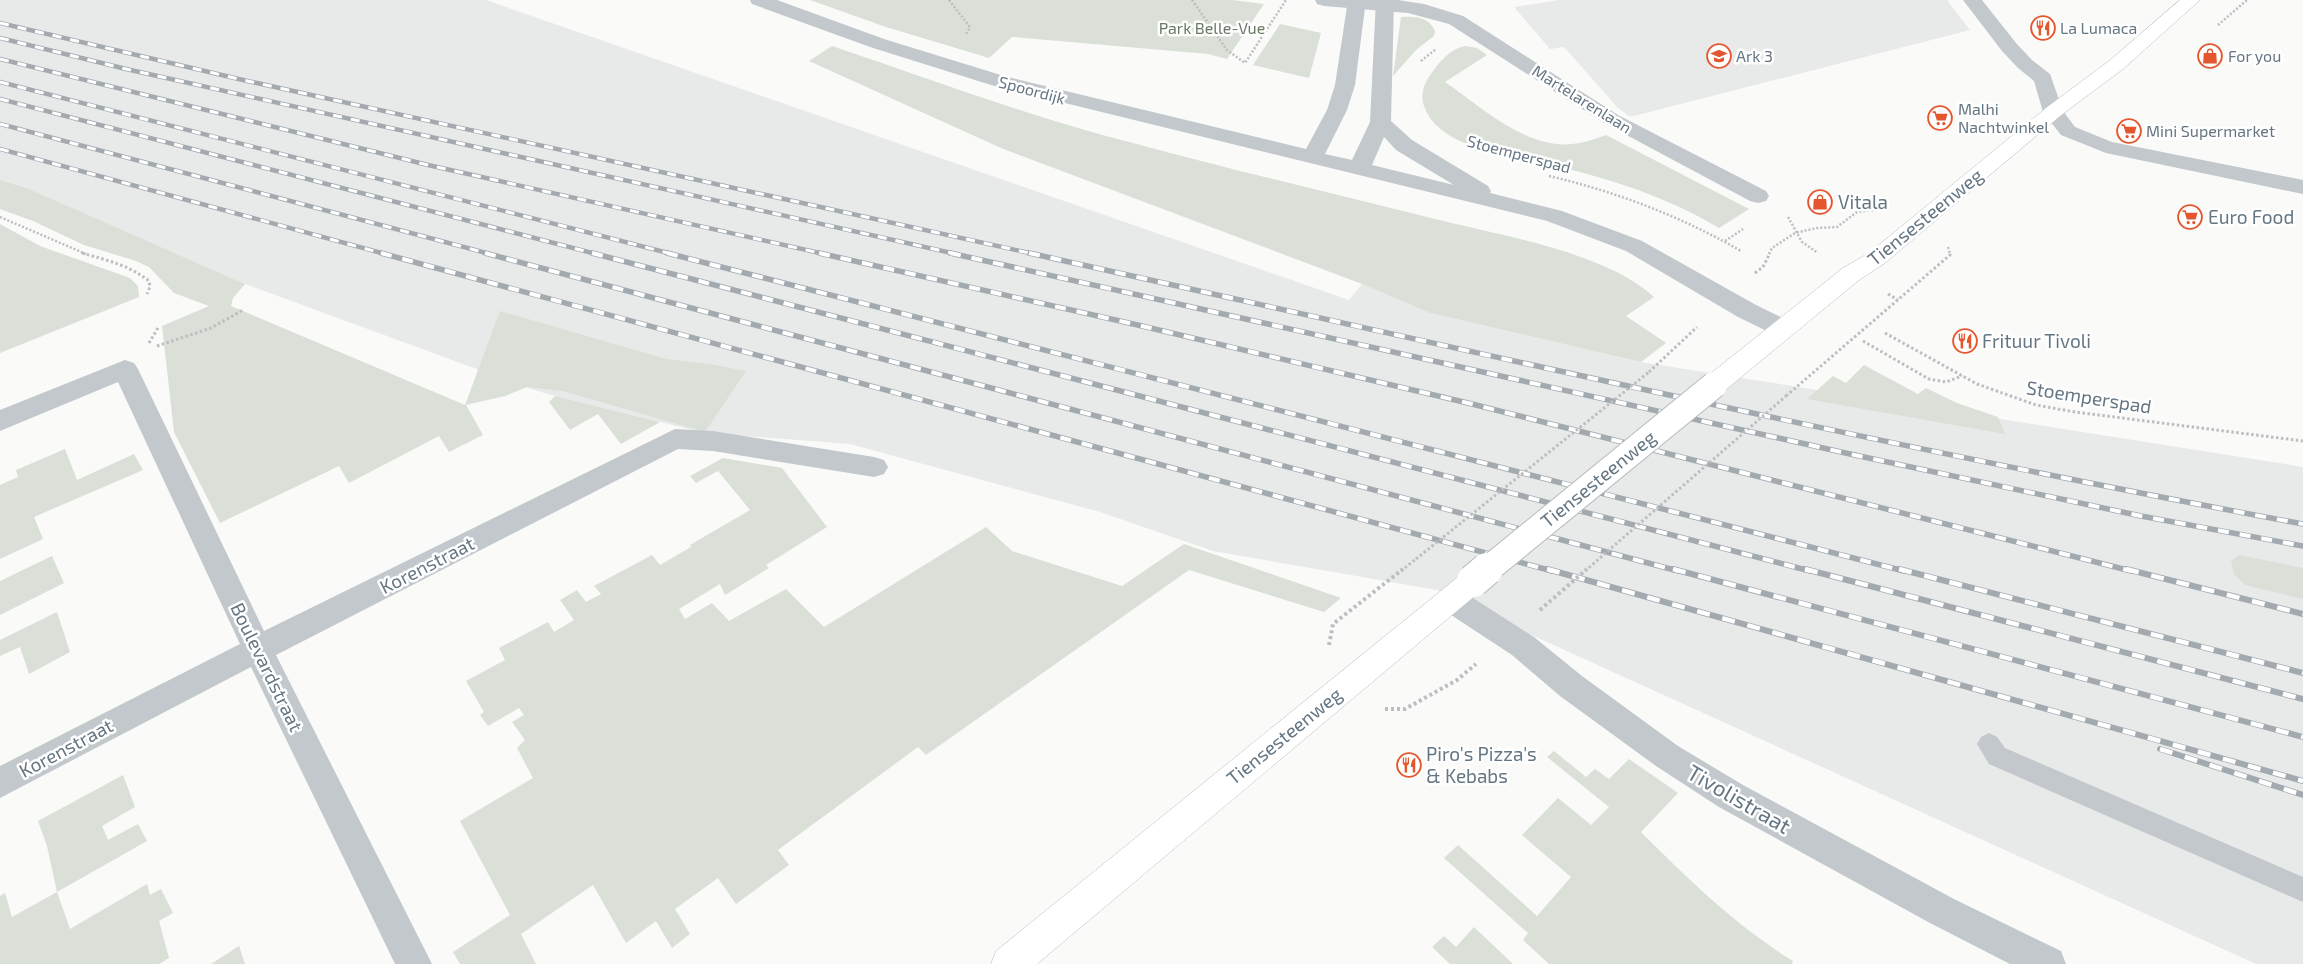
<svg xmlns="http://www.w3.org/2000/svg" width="2303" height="964" viewBox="0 0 2303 964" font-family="'Exo 2',sans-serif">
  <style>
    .built { fill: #e8e9e9 }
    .green { fill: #dadfd7 }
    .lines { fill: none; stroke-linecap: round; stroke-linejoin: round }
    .primary-casing { stroke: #b5babe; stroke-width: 1 }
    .path-far2 { stroke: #bbbfc2; stroke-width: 2.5; stroke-dasharray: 2 2; stroke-linecap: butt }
    .path-far1 { stroke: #bbbfc2; stroke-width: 3; stroke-dasharray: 2.5 2.5; stroke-linecap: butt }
    .path { stroke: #bbbfc2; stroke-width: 4; stroke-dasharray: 3 3; stroke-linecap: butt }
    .service { fill: #c3c8cc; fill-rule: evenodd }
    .minor { fill: #c3c8cc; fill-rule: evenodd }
    .tertiary { fill: #c3c8cc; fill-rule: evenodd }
    .primary { fill: #fff; fill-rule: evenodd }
    .rail-far2-casing { stroke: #a2aab0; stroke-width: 4.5 }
    .rail-far1-casing { stroke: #a2aab0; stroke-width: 5.5 }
    .rail-casing { stroke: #a2aab0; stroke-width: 6 }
    .rail-far2 { stroke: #fff; stroke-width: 3; stroke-dasharray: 9; stroke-linecap: butt }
    .rail-far1 { stroke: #fff; stroke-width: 4; stroke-dasharray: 11; stroke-linecap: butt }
    .rail { stroke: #fff; stroke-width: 4.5; stroke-dasharray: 13; stroke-linecap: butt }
    .primary-bridge-far1-casing { stroke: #b5babe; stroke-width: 28; stroke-linecap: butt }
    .primary-bridge-casing { stroke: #b5babe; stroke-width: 34; stroke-linecap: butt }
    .path-bridge-far1 { stroke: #bbbfc2; stroke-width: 3; stroke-dasharray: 2.5 2.5; stroke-linecap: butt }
    .path-bridge { stroke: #bbbfc2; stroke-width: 4; stroke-dasharray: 3 3; stroke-linecap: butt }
    .primary-bridge-far1 { stroke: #fff; stroke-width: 26 }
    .primary-bridge { stroke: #fff; stroke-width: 32 }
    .labels { text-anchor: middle; stroke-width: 5; stroke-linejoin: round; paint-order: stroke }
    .far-park-label { font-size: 16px; fill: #687a64; stroke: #fff }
    .far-poi-label { font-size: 16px; fill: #657683; stroke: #fff; text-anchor: start }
    .far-street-label { font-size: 16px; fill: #657683; stroke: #fff }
    .poi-label { font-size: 19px; fill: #657683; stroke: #fff; text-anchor: start }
    .street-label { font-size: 19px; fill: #657683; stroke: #fff }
    .near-street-label { font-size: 22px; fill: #657683; stroke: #fff }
  </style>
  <rect width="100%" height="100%" fill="#fafaf8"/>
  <path class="built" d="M 0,0 L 486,0 L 1349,300 L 1362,284 L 1430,313 L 1641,362 L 2303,467 L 2303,964 L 2256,964 L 1547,642 L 1437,590 L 1213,551 L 1100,512 L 850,444 L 705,433 L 555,396 L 534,390 L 245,284 L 27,188 L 0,180 Z
    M 1559,0 L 1947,0 L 1970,30 L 1630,117 L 1618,108 L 1564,47 L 1550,49 L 1514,7 Z"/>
  <path class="green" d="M 810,0 L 1232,0 L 1264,4 L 1227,59 L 1208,54 L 1012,37 L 989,58 L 886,27 Z
    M 1401,17 C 1415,16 1428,16 1435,31 L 1434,36 L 1416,50 L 1393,76 Z
    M 1280,24 L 1321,33 L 1309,78 L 1253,65 Z
    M 832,46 C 930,79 1028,116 1129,142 C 1229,169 1330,193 1431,218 C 1497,235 1604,251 1654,297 L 1626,316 L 1666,343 L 1641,362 L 1430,313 L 1362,284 L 1001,148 L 809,61 Z
    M 1465,46 L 1477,48 L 1487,55 L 1445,82 C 1481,107 1526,149 1572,144 C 1584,143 1595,139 1606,135 L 1749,209 L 1719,228 C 1684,207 1647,192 1608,180 C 1585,173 1562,167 1538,162 C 1502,153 1438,147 1424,106 C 1420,95 1424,83 1431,74 C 1439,62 1450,49 1465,46 Z
    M 0,180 L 27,188 L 245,284 L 233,298 L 231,306 L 465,405 L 500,311 L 666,359 L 710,364 L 746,371 L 705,432 L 563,391 L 527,387 L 505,396 L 466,405 L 483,435 L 449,452 L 439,436 L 349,483 L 339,466 L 220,523 L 174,432 L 162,326 L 209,306 L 174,293 L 149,267 L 136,261 L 84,245 L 33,221 L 0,209 Z
    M 0,224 L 40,246 L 130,278 L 138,286 L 139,297 L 0,353 Z
    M 1864,365 L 1918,394 L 1926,388 L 1957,403 L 1998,417 L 2005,434 L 1807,399 L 1833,376 L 1846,383 Z
    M 555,396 L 660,422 L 621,444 L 598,414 L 570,430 L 549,402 Z
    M 65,449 L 77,480 L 134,454 L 143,470 L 34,517 L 43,539 L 0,559 L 0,485 L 18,477 L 16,470 Z
    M 723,458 L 782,468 L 827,527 L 766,565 L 769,568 L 725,595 L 720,584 L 679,609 L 685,619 L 712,603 L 729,621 L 786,589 L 824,627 L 986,527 L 1012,551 L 1122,586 L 1184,544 L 1341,598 L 1324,612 L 1189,570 L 926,755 L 918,747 L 778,850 L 789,865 L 736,904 L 718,878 L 675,909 L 690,934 L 672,948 L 656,921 L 626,943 L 593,885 L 521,934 L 536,964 L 460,964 L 453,952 L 510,915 L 460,821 L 533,778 L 517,748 L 525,740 L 512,722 L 524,715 L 519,708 L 488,726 L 480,715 L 484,712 L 466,681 L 505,660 L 499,648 L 548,622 L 554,632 L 574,620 L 560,600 L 577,590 L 586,602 L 601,594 L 594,586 L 652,555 L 660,565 L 691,547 L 690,545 L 750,510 L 718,471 L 696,483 L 690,476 Z
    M 2239,555 L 2303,568 L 2303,599 L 2245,585 L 2234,574 L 2231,561 Z
    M 52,556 L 64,583 L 0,615 L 0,581 Z
    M 57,612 L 70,652 L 29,674 L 20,647 L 0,656 L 0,640 Z
    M 1554,751 L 1586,777 L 1595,769 L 1609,779 L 1629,759 L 1678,793 L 1641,832 C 1688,879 1736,926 1793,961 L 1792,964 L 1549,964 L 1523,940 L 1528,933 L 1444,858 L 1458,845 L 1537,916 L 1571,877 L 1522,835 L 1558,798 L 1591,825 L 1609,807 L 1547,757 Z
    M 123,775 L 135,807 L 102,826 L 108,840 L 138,824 L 147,841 L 57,892 L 70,929 L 147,884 L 150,895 L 161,889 L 173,913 L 159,921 L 169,958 L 159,964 L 0,964 L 0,896 L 5,893 L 12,917 L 57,892 L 47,846 L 38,821 Z
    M 1474,927 L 1513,964 L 1450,964 L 1432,947 L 1444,936 L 1456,947 Z
    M 239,946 L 245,964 L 211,964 Z"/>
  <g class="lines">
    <g class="primary-casing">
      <path id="primary" d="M 2180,0 L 2200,0 L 2123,69 L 2060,116 L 1885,263 L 1859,280 L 1723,392 L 1714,394 L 1705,392 L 1701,385 L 1705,378 L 1843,268 L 1869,253 L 2046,108 L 2109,61 Z
        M 1473,569 L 1483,573 L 1488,581 L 1483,589 L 1037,964 L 991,964 L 996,951 L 1463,573 Z"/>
    </g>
    <path class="path-far2" d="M 949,0 L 970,27 L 966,34
      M 1192,0 L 1227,50 L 1245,63 L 1286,0
      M 2218,25 L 2247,0
      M 1421,61 L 1436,49
      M 1549,176 C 1617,192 1680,216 1741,251
      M 0,217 L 86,254
      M 1788,217 L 1802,242 L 1818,253
      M 1725,241 L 1743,229
      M 1948,247 L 1950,254
      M 1769,254 L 1772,248 L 1795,233 L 1817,228 L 1837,227 L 1857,212 L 1875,210"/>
    <path class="path-far1" d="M 82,253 C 106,260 129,265 149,281 L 150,287 L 147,294
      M 1755,273 L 1763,267 L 1770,253
      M 1888,294 L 1898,300
      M 1885,333 L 1977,384 L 2036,405 L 2075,412 L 2303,441
      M 1863,341 L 1929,379 L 1946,382 L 1962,376
      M 149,343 L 159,326
      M 157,346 L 211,328 L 243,310
      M 1649,372 L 1697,327
      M 1786,396 L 1950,255 L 1950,253
      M 1401,571 L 1416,559"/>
    <path class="path" d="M 1329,645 L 1333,624 L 1403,569
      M 1385,709 L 1405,709 L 1457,680 L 1476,664"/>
    <path class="service" d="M 1989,733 L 1997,737 L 2005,748 L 2303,877 L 2303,902 L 1989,764 L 1977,744 L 1981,737 Z"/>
    <path class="minor" d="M 1315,0 L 1398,0 L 1424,4 L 1463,16 L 1618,115 L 1766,191 L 1769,196 L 1766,201 L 1758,203 L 1750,201 L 1604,123 L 1449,24 L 1408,13 L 1324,6 L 1317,4 Z
      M 1963,0 L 1982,0 L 2016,43 L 2032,60 L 2050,74 L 2063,111 L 2075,127 L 2112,142 L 2303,180 L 2303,194 L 2106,153 L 2061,135 L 2043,112 L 2034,81 L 2018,68 L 2002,51 Z
      M 125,360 L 134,363 L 138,369 L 264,631 L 675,429 L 713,431 L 874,457 L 884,460 L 888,467 L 884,474 L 874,477 L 713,451 L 678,449 L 276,655 L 432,964 L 395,964 L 251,667 L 0,798 L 0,766 L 240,644 L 118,382 L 0,431 L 0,410 Z
      M 1452,588 L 1462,591 L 1534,637 L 1582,676 L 1678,746 L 1743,785 L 1954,899 L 2061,951 L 2066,964 L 2010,964 L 1930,923 L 1719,807 L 1656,766 L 1560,696 L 1512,655 L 1442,609 L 1437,600 L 1442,591 Z"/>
    <path class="tertiary" d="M 750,0 L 777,0 L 884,39 L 1004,76 L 1306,149 L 1327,110 L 1335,85 L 1348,0 L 1366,0 L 1355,85 L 1347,110 L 1325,154 L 1352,160 L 1370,122 L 1376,0 L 1394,0 L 1391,121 L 1412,140 L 1488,186 L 1491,191 L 1490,193 L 1562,211 L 1642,241 L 1756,305 L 1791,322 L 1794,328 L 1791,334 L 1782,336 L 1773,334 L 1738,317 L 1626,251 L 1547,221 L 991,85 L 870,47 L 752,4 ZM 1384,137 L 1396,150 L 1454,185 L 1372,165 Z"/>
    <use href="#primary" class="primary"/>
    <g class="rail-far2-casing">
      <path id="rail-far2" d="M 0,23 L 243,80 L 1034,254
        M 0,38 L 126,69 L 956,254
        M 0,59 L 428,165 L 824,254
        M 0,82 L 672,254
        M 0,99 L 596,254
        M 0,124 L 490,254
        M 0,149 L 385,254"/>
    </g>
    <g class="rail-far1-casing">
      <path id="rail-far1" d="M 381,253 L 1552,571
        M 485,253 L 1678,571
        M 592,253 L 1810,571
        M 667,253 L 1904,571
        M 819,253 L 1142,326 L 1472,404 L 2131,571
        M 950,253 L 1850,454 L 2141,516 L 2303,546
        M 1029,253 C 1453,347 1876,445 2303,524"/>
    </g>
    <g class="rail-casing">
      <path id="rail" d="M 1547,569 L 2303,781
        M 1673,569 L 2303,737
        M 1805,569 L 2303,699
        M 1899,569 L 2303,673
        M 2126,569 L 2303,614
        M 2160,749 L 2303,795"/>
    </g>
    <use href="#rail-far2" class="rail-far2"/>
    <use href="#rail-far1" class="rail-far1"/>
    <use href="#rail" class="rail"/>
    <g class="primary-bridge-far1-casing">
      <path id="primary-bridge-far1" d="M 1486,571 L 1714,385"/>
    </g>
    <g class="primary-bridge-casing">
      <path id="primary-bridge" d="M 1473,581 L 1487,569"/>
    </g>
    <path class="path-bridge-far1" d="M 1416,559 L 1649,372
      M 1585,571 L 1786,396"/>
    <path class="path-bridge" d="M 1540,610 L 1587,569"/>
    <use href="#primary-bridge-far1" class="primary-bridge-far1"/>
    <use href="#primary-bridge" class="primary-bridge"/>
  </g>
  <defs>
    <g id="restaurant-ring" transform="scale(1.25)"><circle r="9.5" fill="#fff" stroke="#e4572e" stroke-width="1.5"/><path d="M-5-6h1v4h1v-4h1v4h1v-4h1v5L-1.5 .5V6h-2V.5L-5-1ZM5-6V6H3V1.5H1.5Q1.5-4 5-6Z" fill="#e4572e"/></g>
    <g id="school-ring" transform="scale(1.25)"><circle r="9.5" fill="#fff" stroke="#e4572e" stroke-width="1.5"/><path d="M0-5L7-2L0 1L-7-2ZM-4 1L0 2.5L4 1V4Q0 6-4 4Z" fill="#e4572e"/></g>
    <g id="shop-ring" transform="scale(1.25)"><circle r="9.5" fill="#fff" stroke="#e4572e" stroke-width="1.5"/><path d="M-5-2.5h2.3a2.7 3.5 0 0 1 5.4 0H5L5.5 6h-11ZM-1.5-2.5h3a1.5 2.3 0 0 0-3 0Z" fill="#e4572e"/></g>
    <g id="supermarket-ring" transform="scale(1.25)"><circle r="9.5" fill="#fff" stroke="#e4572e" stroke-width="1.5"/><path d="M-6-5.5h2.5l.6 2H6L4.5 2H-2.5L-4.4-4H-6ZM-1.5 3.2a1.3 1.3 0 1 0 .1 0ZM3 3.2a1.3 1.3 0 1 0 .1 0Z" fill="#e4572e"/></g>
  </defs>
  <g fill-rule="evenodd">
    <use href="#restaurant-ring" x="2043" y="28"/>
    <use href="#school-ring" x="1719" y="56"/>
    <use href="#shop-ring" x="2210" y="56"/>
    <use href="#supermarket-ring" x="1940" y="118"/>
    <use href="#supermarket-ring" x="2129" y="131"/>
    <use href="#shop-ring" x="1820" y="202"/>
    <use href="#supermarket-ring" x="2190" y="217"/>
    <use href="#restaurant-ring" x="1965" y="341"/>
    <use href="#restaurant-ring" x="1409" y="765"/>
  </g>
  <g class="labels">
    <g class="far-park-label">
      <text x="1212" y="34">Park Belle-Vue</text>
    </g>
    <g class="far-poi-label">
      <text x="2060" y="34">La Lumaca</text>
      <text x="1736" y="62">Ark 3</text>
      <text x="2228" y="62">For you</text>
      <text x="1958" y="115">Malhi<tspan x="1958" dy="18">Nachtwinkel</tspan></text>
      <text x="2146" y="137">Mini Supermarket</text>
    </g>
    <g class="far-street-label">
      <text transform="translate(1032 90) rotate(15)" y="6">Spoordijk</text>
      <text transform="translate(1582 99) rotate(32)" y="6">Martelarenlaan</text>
      <text transform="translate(1519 154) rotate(15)" y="6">Stoemperspad</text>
    </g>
    <g class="poi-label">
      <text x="1838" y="209">Vitala</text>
      <text x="2208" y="224">Euro Food</text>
      <text x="1982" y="348">Frituur Tivoli</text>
      <text x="1426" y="761">Piro's Pizza's<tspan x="1426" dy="22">&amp; Kebabs</tspan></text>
    </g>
    <g class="street-label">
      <text transform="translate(1925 217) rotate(-39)" y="7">Tiensesteenweg</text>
      <text transform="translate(2089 397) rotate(9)" y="7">Stoemperspad</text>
      <text transform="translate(1598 479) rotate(-39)" y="7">Tiensesteenweg</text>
      <text transform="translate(427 565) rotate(-27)" y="7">Korenstraat</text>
      <text transform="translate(267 667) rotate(64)" y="7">Boulevardstraat</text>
      <text transform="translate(1284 736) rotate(-39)" y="7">Tiensesteenweg</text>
      <text transform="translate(66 748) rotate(-28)" y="7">Korenstraat</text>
    </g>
    <g class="near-street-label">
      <text transform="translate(1739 799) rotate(30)" y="8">Tivolistraat</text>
    </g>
  </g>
</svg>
